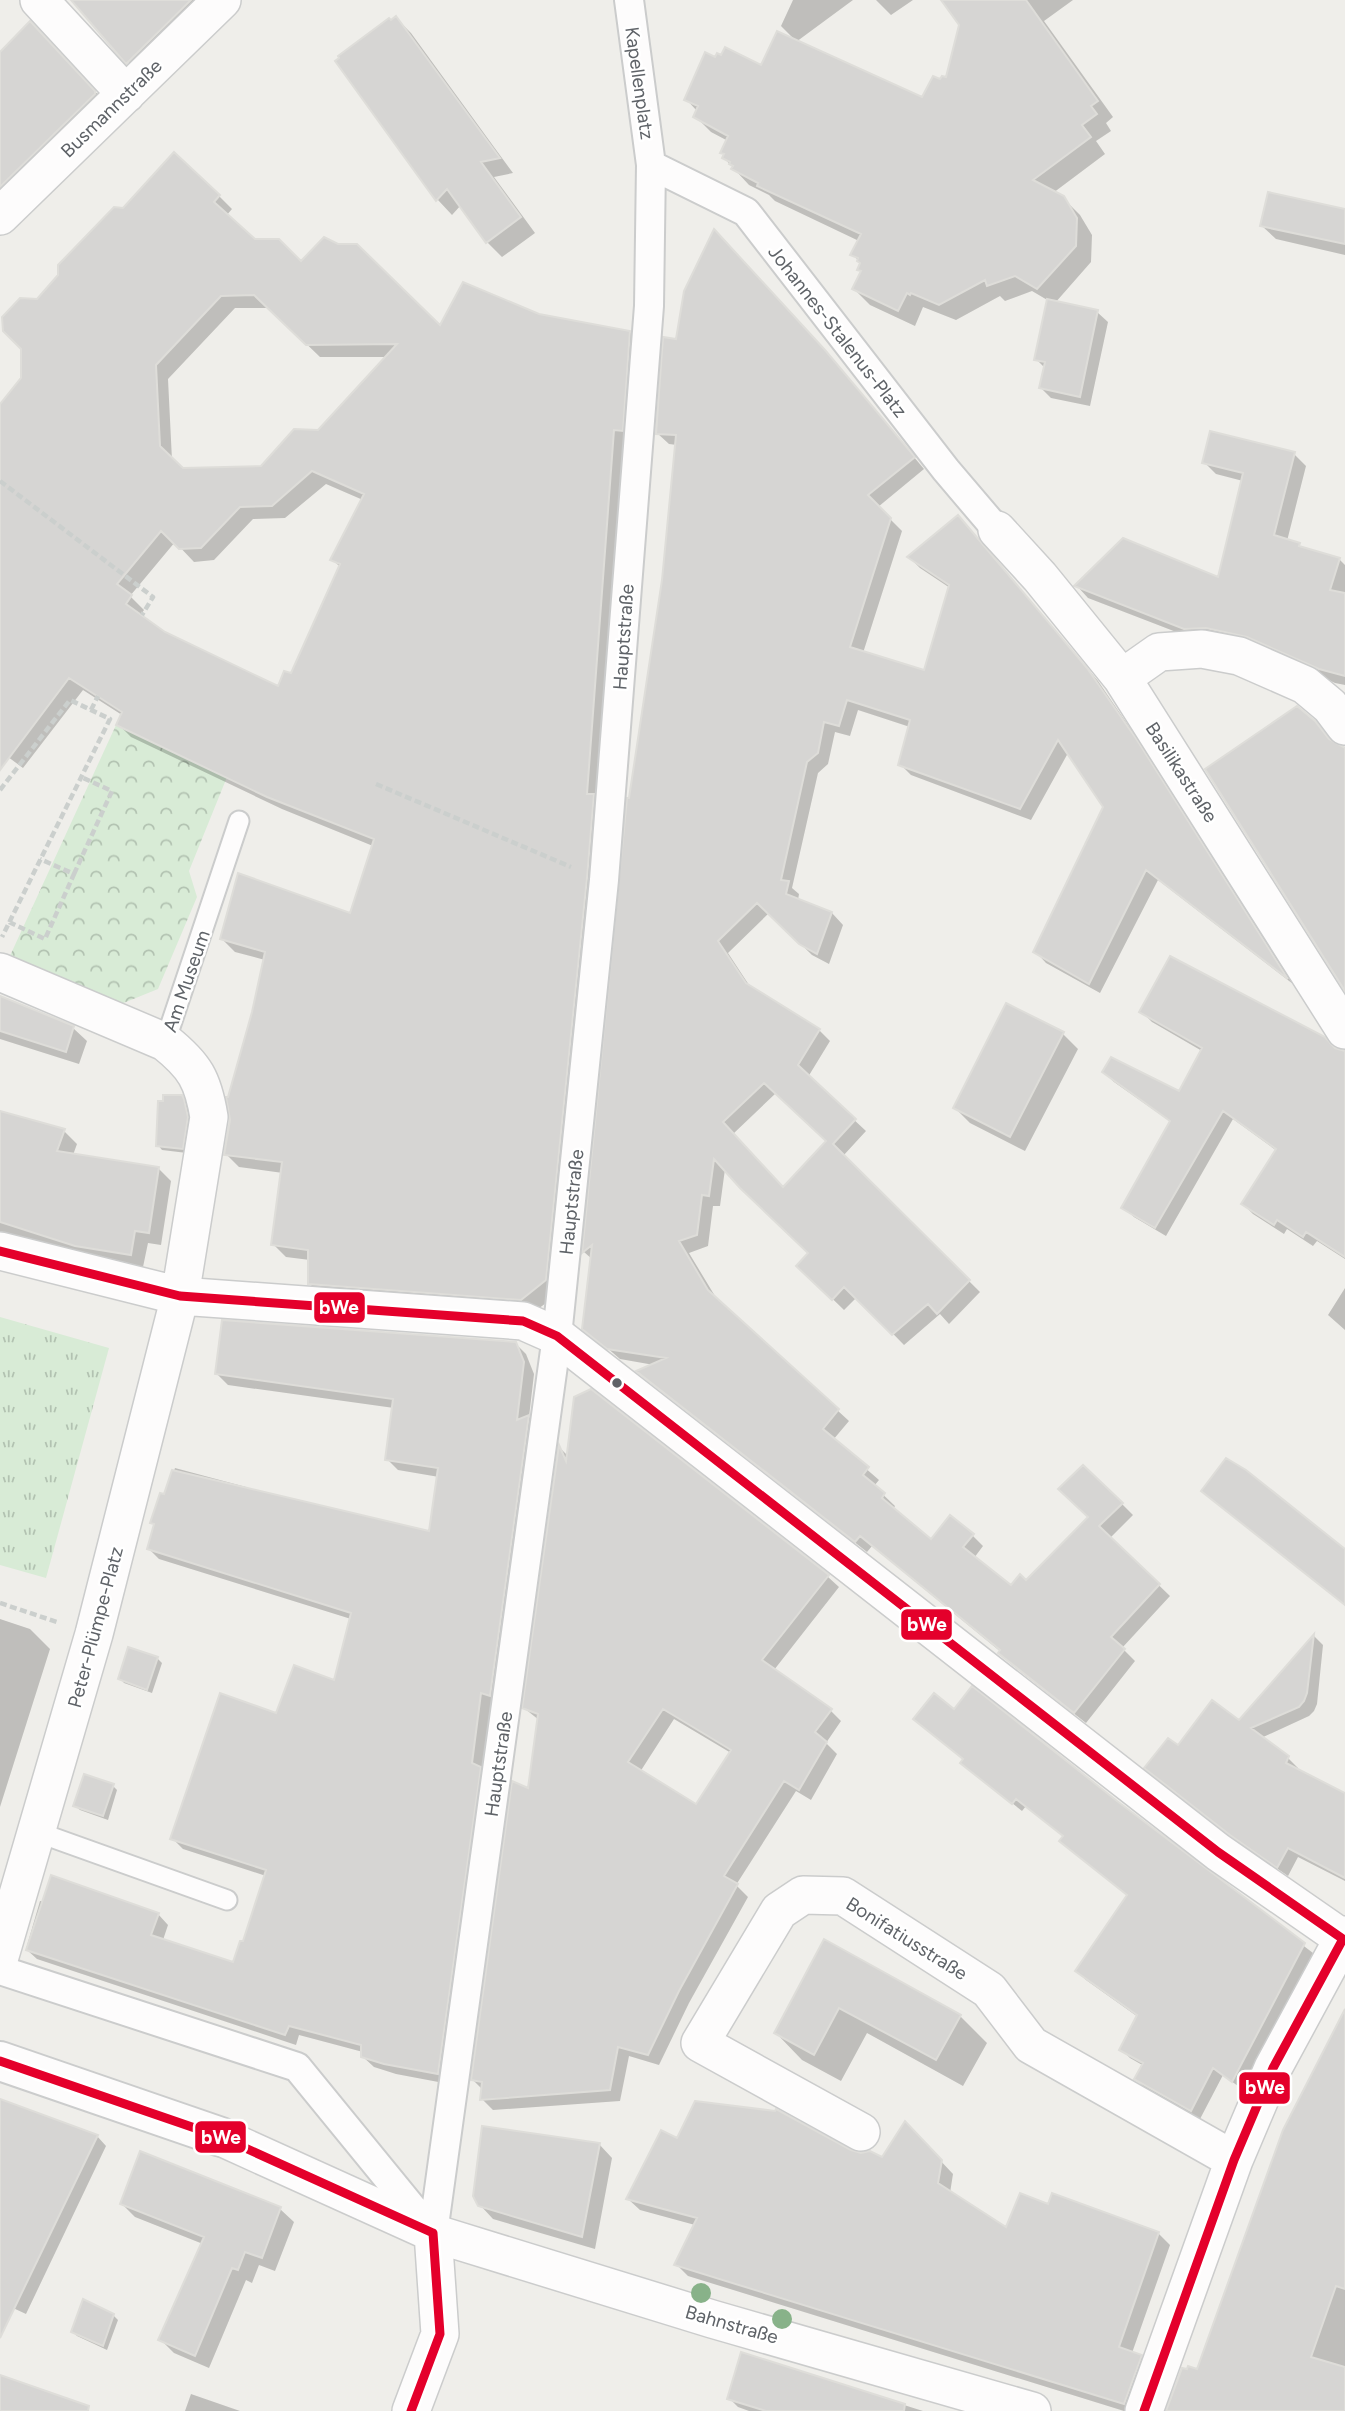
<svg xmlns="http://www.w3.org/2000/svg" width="1345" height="2411" viewBox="0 0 1345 2411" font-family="Figtree,sans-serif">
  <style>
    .grass { fill: url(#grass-tufts) }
    .park { fill: url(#park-crowns) }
    .shadow { fill: #0003; fill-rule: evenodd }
    .building { fill: #d6d5d3; stroke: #deddd9; stroke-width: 2; fill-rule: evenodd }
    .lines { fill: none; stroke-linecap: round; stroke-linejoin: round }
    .service-casing { stroke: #cbcccc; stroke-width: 23 }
    .pedestrian-casing { stroke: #cbcccc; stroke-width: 32 }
    .minor-casing { stroke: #cbcccc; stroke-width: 40 }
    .tertiary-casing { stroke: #cbcccc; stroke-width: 42 }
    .path { stroke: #cbcfcd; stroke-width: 4.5; stroke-dasharray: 7 3.5; stroke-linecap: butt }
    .service { stroke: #fdfcfc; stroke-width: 19 }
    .pedestrian { stroke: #fdfcfc; stroke-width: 28 }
    .minor { stroke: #fdfcfc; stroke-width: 37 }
    .tertiary { stroke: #fdfcfc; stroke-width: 38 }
    .bus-1-casing { stroke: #fff; stroke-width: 14 }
    .bus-1 { stroke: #e4002b; stroke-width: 9 }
    .tree { fill: #88b289 }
    .bus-dot { fill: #5f6368; stroke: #fff; stroke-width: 2.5 }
    .labels { text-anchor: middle; stroke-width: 5; stroke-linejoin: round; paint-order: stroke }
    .street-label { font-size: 19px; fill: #5f6368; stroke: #fff }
    .line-badge { stroke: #fff; stroke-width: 2.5 }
    .badge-label { font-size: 19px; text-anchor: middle; font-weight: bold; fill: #fff }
  </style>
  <defs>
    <pattern id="grass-tufts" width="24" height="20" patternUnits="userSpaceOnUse" patternTransform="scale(1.75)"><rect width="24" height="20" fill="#d8ebd6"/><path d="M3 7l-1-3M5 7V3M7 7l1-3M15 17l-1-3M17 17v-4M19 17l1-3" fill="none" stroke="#b2c2b1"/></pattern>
    <pattern id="park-crowns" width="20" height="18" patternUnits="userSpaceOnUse" patternTransform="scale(1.75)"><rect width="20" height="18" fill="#d8ebd6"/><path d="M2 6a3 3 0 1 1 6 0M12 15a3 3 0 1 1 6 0" fill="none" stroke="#b2c2b1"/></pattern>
  </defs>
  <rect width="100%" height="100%" fill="#efeeea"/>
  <path class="grass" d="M 0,1317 L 109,1348 L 46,1578 L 0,1565 Z"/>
  <path class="park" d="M 116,725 L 227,777 L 189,871 L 197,897 L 158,989 L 121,1004 L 9,958 Z"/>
  <path class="shadow" d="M 71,0 L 228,0 L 145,80 Z
    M 793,0 L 853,0 L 796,42 L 923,100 L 941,82 L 947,79 L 961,24 L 943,0 L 1073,0 L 1044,21 L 1113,117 L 1106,123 L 1111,131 L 1096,141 L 1105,154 L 1053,193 L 1063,198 L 1080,215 L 1092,235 L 1091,262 L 1055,303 L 1097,312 L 1108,322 L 1090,406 L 1051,398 L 1041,388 L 1045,368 L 1036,359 L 1049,301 L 1032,291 L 1005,301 L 1000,296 L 956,320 L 923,307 L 915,326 L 870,305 L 854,289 L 862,272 L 859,269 L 862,264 L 852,254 L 859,241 L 775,201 L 769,195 L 749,185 L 724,158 L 728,141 L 711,132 L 695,116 L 697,111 L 686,99 L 825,98 L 796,41 L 781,26 Z
    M 876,0 L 913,0 L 891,15 Z
    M 396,18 L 411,33 L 513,173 L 494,177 L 535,233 L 502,257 L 487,242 L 461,205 L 452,215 L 438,200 L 337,62 Z
    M 51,44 L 115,113 L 5,222 L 0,235 L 0,55 Z
    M 219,196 L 232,209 L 226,216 L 254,241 L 440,328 L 539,316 L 630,332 L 643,346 L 558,1294 L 534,1312 L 323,1297 L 310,1284 L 310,1260 L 286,1257 L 273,1244 L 283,1173 L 239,1167 L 226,1154 L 232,1120 L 230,1099 L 265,960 L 235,952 L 222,939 L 351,915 L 373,846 L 282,809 L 131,737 L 118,724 L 122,715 L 83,690 L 23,768 L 0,751 L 0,406 L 23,379 L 38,300 L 124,209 ZM 235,308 L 269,308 L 320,357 L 388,357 L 319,432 L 262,467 L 182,470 L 172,460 L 168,379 ZM 326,484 L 363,500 L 333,560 L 341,568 L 292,675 L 280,688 L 164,634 L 140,616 L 144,610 L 130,596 L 175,542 L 194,562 L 214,560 L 253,519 L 285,518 Z
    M 1345,211 L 1345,255 L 1276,239 L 1262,226 Z
    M 836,364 L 924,469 L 878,507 L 902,531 L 863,653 L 926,673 L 950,588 L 920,568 L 909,557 L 969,528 L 1098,681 L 1147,753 L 1293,984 L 1158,880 L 1100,993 L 1046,963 L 1035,951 L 1106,807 L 1068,753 L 1031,820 L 911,775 L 900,764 L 910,727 L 858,710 L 850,736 L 835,732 L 828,764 L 818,773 L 792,888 L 799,894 L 798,900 L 832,913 L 843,925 L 829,964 L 812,955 L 769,913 L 728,953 L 751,988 L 819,1030 L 830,1041 L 808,1077 L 866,1131 L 843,1156 L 980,1292 L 949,1324 L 940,1314 L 904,1345 L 857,1297 L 844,1310 L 810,1277 L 810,1253 L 725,1169 L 720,1206 L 713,1206 L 708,1246 L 689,1253 L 718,1301 L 849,1421 L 833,1440 L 879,1480 L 874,1486 L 895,1506 L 893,1509 L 931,1542 L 972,1535 L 983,1546 L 974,1558 L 1011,1588 L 1026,1582 L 1122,1504 L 1133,1515 L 1110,1538 L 1170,1596 L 1122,1648 L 1135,1661 L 1086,1723 L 1011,1664 L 1000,1653 L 1001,1652 L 872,1546 L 867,1552 L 639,1371 L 654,1365 L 620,1359 L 584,1328 L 592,1259 L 584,1252 L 629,800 L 631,800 L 663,581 L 677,445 L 669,444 L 657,433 ZM 776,1093 L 828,1142 L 783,1189 L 733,1134 Z
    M 1294,454 L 1306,466 L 1287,541 L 1299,545 L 1303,549 L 1340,560 L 1345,565 L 1345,685 L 1335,683 L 1261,648 L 1197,640 L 1088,598 L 1077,586 L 1220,580 L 1243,481 L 1216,474 L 1204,462 Z
    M 0,996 L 73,1028 L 87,1041 L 79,1064 L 0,1039 Z
    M 1142,1012 L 1345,1053 L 1345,1259 L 1317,1241 L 1313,1246 L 1287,1229 L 1284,1234 L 1253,1214 L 1243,1204 L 1277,1151 L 1233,1119 L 1166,1236 L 1134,1217 L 1124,1207 L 1171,1122 L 1114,1082 L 1104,1072 L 1180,1093 L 1202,1051 L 1152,1022 Z
    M 1063,1034 L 1078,1049 L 1025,1151 L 970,1123 L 955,1108 Z
    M 182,1097 L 186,1102 L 192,1123 L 187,1153 L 162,1150 L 158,1145 Z
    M 64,1131 L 77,1144 L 73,1155 L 158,1168 L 171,1181 L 161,1245 L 148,1243 L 143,1267 L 89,1259 L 0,1231 L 0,1150 Z
    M 1345,1288 L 1345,1330 L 1328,1315 Z
    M 515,1343 L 526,1354 L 534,1374 L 529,1417 L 539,1427 L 501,1706 L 491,1702 L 449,2084 L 396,2074 L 374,2067 L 362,2056 L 363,2052 L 299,2035 L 296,2045 L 37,1959 L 26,1949 L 40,1901 L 158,1914 L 168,1925 L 163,1940 L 235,1964 L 244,1944 L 266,1876 L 183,1849 L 172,1838 L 277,1715 L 335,1682 L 351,1619 L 159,1559 L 149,1549 L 156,1526 L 152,1522 L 165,1496 L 175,1468 L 246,1487 L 250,1490 L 430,1533 L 439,1477 L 398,1470 L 387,1459 L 394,1408 L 228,1385 L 217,1374 Z
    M 591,1391 L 828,1577 L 839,1587 L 774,1670 L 830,1710 L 841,1721 L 826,1743 L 837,1754 L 811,1800 L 796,1791 L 736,1885 L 748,1897 L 689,2003 L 659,2065 L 629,2056 L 620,2101 L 493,2110 L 482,2099 L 483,2090 L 473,2080 L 529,1790 L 539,1720 L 524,1708 L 560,1448 L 568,1456 ZM 674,1719 L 731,1753 L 697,1807 L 640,1772 Z
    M 0,1619 L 30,1629 L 50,1649 L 0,1807 Z
    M 1314,1636 L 1323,1645 L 1317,1704 L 1314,1711 L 1309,1716 L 1261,1738 L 1288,1758 L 1298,1768 L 1297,1770 L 1345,1795 L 1345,1881 L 1298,1857 L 1288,1876 L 1243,1845 L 1156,1778 L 1179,1748 L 1240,1722 Z
    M 157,1658 L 162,1663 L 152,1693 L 124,1683 L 120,1678 Z
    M 954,1711 L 1116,1803 L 1313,1953 L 1242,2089 L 1223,2075 L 1200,2119 L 1145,2088 L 1136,2079 L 1144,2066 L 1130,2058 L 1121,2049 L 1138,2017 L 1086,1980 L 1077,1971 L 1129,1896 L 1065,1837 L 1026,1806 L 1022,1811 L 972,1771 L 965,1760 Z
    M 113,1786 L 117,1790 L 108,1820 L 80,1810 L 75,1806 Z
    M 825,1942 L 960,2016 L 987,2043 L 963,2086 L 867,2033 L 841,2081 L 802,2060 L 776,2033 Z
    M 1345,2013 L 1345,2411 L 1168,2411 L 1198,2371 Z
    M 0,2101 L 97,2136 L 106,2146 L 26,2314 L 0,2302 Z
    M 906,2124 L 953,2174 L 950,2193 L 1007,2230 L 1049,2207 L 1158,2233 L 1170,2245 L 1132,2353 L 1141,2356 L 1153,2368 L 1137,2411 L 1124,2411 L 688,2276 L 676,2264 L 695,2225 L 640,2210 L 628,2199 L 678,2140 L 850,2152 L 883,2160 Z
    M 599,2144 L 612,2158 L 595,2249 L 493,2219 L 480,2205 Z
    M 122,2204 L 280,2209 L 294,2222 L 275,2271 L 259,2265 L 252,2283 L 246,2280 L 209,2368 L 174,2353 L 161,2340 L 203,2244 L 135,2217 Z
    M 113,2315 L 118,2320 L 107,2350 L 77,2336 L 73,2332 Z
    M 742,2354 L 923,2411 L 749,2411 L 738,2407 L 729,2398 Z
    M 191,2394 L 240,2411 L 185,2411 Z"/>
  <path class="building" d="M 71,0 L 191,0 L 126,64 Z
    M 941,0 L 1026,0 L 1098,101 L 1091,106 L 1097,114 L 1082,125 L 1091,137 L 1033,180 L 1064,196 L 1077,218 L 1076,246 L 1037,289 L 1015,276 L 987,286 L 985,280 L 939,305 L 911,293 L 910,295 L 907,293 L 898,311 L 852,289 L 861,271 L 857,270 L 860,263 L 857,261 L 858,258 L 850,255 L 861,234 L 757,186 L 758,183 L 731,169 L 733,166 L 729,164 L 730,162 L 722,158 L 724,154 L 720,153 L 728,136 L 693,117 L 698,106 L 684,100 L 705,52 L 715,57 L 717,53 L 721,55 L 725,47 L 761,65 L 777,31 L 922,97 L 933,76 L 940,79 L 942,76 L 946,77 L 959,25 Z
    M 396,16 L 500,158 L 481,162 L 521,217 L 486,243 L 447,189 L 436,201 L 335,61 L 339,58 L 338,56 L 389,18 L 391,20 Z
    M 30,21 L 95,91 L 95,94 L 0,187 L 0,52 Z
    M 174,152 L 220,195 L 214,202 L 255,239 L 279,239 L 301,261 L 324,237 L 338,244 L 357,244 L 440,325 L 463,282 L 539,314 L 630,331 L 623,431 L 614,430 L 587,794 L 594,794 L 587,878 L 546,1280 L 521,1300 L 308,1284 L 308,1250 L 271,1245 L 282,1162 L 224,1155 L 230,1120 L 226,1097 L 228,1097 L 252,1012 L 265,952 L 220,939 L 238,873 L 350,913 L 374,839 L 267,797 L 116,725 L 122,712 L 69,678 L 0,770 L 0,404 L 21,378 L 21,349 L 3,331 L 2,317 L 20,298 L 37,299 L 58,275 L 58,265 L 114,207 L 123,208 ZM 254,295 L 306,345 L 397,344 L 318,430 L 294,429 L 261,466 L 183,468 L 160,446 L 156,365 L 221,296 ZM 312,471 L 364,494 L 330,560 L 340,564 L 291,673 L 284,671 L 278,686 L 165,632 L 126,604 L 132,595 L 117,584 L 161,531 L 179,549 L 201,548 L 240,507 L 272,506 Z
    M 1268,192 L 1345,209 L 1345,244 L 1260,226 Z
    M 714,229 L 825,350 L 915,457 L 868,495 L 891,518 L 850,647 L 924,670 L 949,585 L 907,557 L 958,515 L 1087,668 L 1137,740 L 1288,979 L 1146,870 L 1089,984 L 1033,952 L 1103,807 L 1058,740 L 1020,809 L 898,765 L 910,720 L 847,700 L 839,726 L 824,722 L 818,753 L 807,762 L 781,880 L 789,881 L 786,894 L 832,912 L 817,954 L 799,944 L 757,903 L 718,941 L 746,983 L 820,1029 L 798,1065 L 856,1119 L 833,1144 L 970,1280 L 937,1314 L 928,1304 L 892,1335 L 844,1287 L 832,1300 L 796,1266 L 808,1253 L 740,1188 L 714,1159 L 709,1196 L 702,1195 L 697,1235 L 679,1241 L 708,1290 L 839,1409 L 823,1429 L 869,1467 L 863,1475 L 885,1493 L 882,1498 L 931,1539 L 950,1515 L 974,1534 L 963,1547 L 1011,1585 L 1020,1574 L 1026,1580 L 1088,1517 L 1058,1489 L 1083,1465 L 1123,1503 L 1099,1526 L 1160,1584 L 1111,1637 L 1125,1649 L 1074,1713 L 998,1653 L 1000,1650 L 860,1536 L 855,1542 L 636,1371 L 666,1358 L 607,1349 L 582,1329 L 592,1245 L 582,1253 L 627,798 L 629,798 L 662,580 L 676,435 L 656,434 L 663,337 L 676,339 L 684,291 ZM 764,1083 L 826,1141 L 783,1187 L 723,1122 Z
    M 1047,299 L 1098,310 L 1080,397 L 1039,388 L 1045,362 L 1034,360 Z
    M 1210,431 L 1295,452 L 1274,535 L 1300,543 L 1299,546 L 1340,558 L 1330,590 L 1345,593 L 1345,676 L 1319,669 L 1247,637 L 1206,628 L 1184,629 L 1074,586 L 1123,538 L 1218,577 L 1243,473 L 1202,463 Z
    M 1297,706 L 1315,721 L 1329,739 L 1345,748 L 1345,991 L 1205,769 Z
    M 1170,956 L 1325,1037 L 1335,1048 L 1345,1051 L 1345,1257 L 1306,1232 L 1303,1237 L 1277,1220 L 1274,1225 L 1241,1204 L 1276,1149 L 1223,1111 L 1155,1228 L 1121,1208 L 1170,1121 L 1102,1072 L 1111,1057 L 1179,1091 L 1202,1048 L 1139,1012 Z
    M 0,996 L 74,1026 L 66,1052 L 0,1031 Z
    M 1006,1003 L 1064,1032 L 1010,1137 L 953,1108 Z
    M 163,1095 L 182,1095 L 184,1099 L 188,1117 L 183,1149 L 156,1146 L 158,1101 L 163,1101 Z
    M 0,1111 L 65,1129 L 57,1151 L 159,1167 L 149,1233 L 135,1231 L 131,1255 L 75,1246 L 0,1222 Z
    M 222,1320 L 516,1342 L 524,1362 L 517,1420 L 529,1415 L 490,1696 L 481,1693 L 472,1763 L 481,1767 L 438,2074 L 384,2064 L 361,2057 L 361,2045 L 289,2026 L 285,2035 L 26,1950 L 51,1875 L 159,1913 L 151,1935 L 233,1962 L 240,1941 L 243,1941 L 266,1870 L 170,1839 L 220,1693 L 276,1713 L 294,1665 L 334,1680 L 351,1613 L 147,1549 L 154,1524 L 150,1523 L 160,1493 L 164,1494 L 172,1470 L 429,1531 L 438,1468 L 385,1460 L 393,1399 L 215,1374 Z
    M 591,1389 L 829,1575 L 762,1660 L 832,1709 L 815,1732 L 827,1742 L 799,1790 L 784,1781 L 724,1876 L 738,1884 L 679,1991 L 648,2055 L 618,2047 L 610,2090 L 480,2100 L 482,2082 L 471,2080 L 512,1781 L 528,1788 L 538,1714 L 522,1708 L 559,1445 L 566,1461 L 574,1397 ZM 663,1709 L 731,1750 L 696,1804 L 628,1762 Z
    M 1226,1458 L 1246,1470 L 1345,1549 L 1345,1605 L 1201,1491 Z
    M 1314,1634 L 1307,1693 L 1304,1701 L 1299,1707 L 1251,1728 L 1289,1756 L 1286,1763 L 1345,1793 L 1345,1878 L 1288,1848 L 1277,1868 L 1230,1835 L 1144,1768 L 1168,1738 L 1178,1745 L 1212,1700 L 1239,1720 Z
    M 128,1647 L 158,1657 L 147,1690 L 118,1679 Z
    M 972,1686 L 1117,1801 L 1305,1943 L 1232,2082 L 1213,2068 L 1191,2111 L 1134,2079 L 1143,2063 L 1119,2050 L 1137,2015 L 1075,1971 L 1127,1895 L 1059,1841 L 1063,1836 L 1016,1799 L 1012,1804 L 960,1763 L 963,1759 L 913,1719 L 934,1693 L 954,1709 Z
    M 84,1774 L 114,1784 L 103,1816 L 73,1806 Z
    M 824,1939 L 961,2015 L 936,2060 L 839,2008 L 814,2055 L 774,2033 Z
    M 1345,2009 L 1345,2289 L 1336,2286 L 1311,2357 L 1345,2367 L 1345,2411 L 1166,2411 L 1182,2368 L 1187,2369 L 1188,2366 L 1197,2369 L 1283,2130 Z
    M 0,2099 L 98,2135 L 0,2338 Z
    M 695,2101 L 775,2111 L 776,2109 L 851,2150 L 861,2153 L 870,2151 L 882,2157 L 905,2121 L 942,2160 L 938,2183 L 1006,2227 L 1020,2193 L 1048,2204 L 1052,2193 L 1159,2232 L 1119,2347 L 1142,2355 L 1124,2404 L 674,2265 L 697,2218 L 626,2199 L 661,2130 L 677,2138 Z
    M 482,2126 L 600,2143 L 582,2237 L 478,2206 L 473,2196 Z
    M 140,2151 L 281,2207 L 262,2258 L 245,2252 L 238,2270 L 232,2268 L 195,2356 L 158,2340 L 204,2237 L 120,2204 Z
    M 83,2299 L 114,2314 L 103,2346 L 71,2332 Z
    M 741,2352 L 905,2404 L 904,2411 L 766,2411 L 727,2399 Z
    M 0,2375 L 89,2406 L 88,2411 L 0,2411 Z"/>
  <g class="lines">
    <g class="service-casing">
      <path id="service" d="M 165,1042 L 239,821
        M 37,1832 L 227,1900"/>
    </g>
    <g class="pedestrian-casing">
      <path id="pedestrian" d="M 651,165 L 746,212 L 946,470 L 997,530
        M 0,1970 L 297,2067 L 431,2231
        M 433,2233 L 557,1336 L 604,880 L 649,306 L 651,165 L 629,0"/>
    </g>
    <g class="minor-casing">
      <path id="minor" d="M 39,0 L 126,94
        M 0,216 L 222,0
        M 997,530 L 1040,577 L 1122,678 L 1345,1030
        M 1122,678 L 1159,652 L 1202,649 L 1239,656 L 1305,685 L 1330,706 L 1345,726
        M 0,972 L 165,1042 C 195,1066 203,1080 209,1117 L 180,1296 L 94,1634 L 0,1956
        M 0,1251 L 180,1296 L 523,1321 L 557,1336 L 1218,1852 L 1345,1940
        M 861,2132 L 700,2043 L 779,1911 L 803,1895 L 843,1896 L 989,1990 L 1031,2045 L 1234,2160
        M 221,2137 L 433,2233 L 712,2319 L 1032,2411
        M 411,2411 L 440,2334 L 433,2233
        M 1144,2411 L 1234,2160 L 1273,2068 L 1345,1935"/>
    </g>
    <g class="tertiary-casing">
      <path id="tertiary" d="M 0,2061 L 221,2137"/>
    </g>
    <path class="path" d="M 0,481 L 153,597 L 142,615
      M 91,710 L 98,696
      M 376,784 L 571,867
      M 0,790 L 70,700 L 110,719 L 2,937
      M 74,874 L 112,791 L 81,777
      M 9,922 L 45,939 L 74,874 L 40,859
      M 0,1603 L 57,1622"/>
    <use href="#service" class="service"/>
    <use href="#pedestrian" class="pedestrian"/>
    <use href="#minor" class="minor"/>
    <use href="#tertiary" class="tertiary"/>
    <g class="bus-1-casing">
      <path id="bus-1" d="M 0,1251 L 180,1296 L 523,1321 L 557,1336 L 1218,1852 L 1343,1939 L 1273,2068 L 1234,2160 L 1144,2411
        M 0,2061 L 221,2137 L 433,2233
        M 411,2411 L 440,2334 L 433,2233"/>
    </g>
    <use href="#bus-1" class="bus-1"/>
  </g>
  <g class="tree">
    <circle cx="701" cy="2293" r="10"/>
    <circle cx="782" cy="2319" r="10"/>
  </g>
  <circle class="bus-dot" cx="617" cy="1383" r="6"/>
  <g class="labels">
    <g class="street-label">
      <text transform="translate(640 83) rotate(82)" y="7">Kapellenplatz</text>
      <text transform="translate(111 108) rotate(-44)" y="7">Busmannstraße</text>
      <text transform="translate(838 331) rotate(52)" y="7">Johannes-Stalenus-Platz</text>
      <text transform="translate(623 637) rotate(-86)" y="7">Hauptstraße</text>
      <text transform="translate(1182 772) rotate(57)" y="7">Basilikastraße</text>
      <text transform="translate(186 981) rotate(-71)" y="7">Am Museum</text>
      <text transform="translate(571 1202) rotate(-84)" y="7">Hauptstraße</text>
      <text transform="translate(95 1627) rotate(-75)" y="7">Peter-Plümpe-Platz</text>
      <text transform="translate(498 1764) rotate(-82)" y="7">Hauptstraße</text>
      <text transform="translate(907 1938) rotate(32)" y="7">Bonifatiusstraße</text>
      <text transform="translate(732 2324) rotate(16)" y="7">Bahnstraße</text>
    </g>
  </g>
  <g class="line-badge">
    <rect x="313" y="1291" width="53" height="33" rx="7" fill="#e4002b"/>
    <rect x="900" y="1608" width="53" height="33" rx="7" fill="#e4002b"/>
    <rect x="1238" y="2071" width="53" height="34" rx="7" fill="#e4002b"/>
    <rect x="194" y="2120" width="53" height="34" rx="7" fill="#e4002b"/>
  </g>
  <g class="badge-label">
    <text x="339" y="1314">bWe</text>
    <text x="927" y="1631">bWe</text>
    <text x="1265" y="2094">bWe</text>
    <text x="221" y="2144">bWe</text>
  </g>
</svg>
